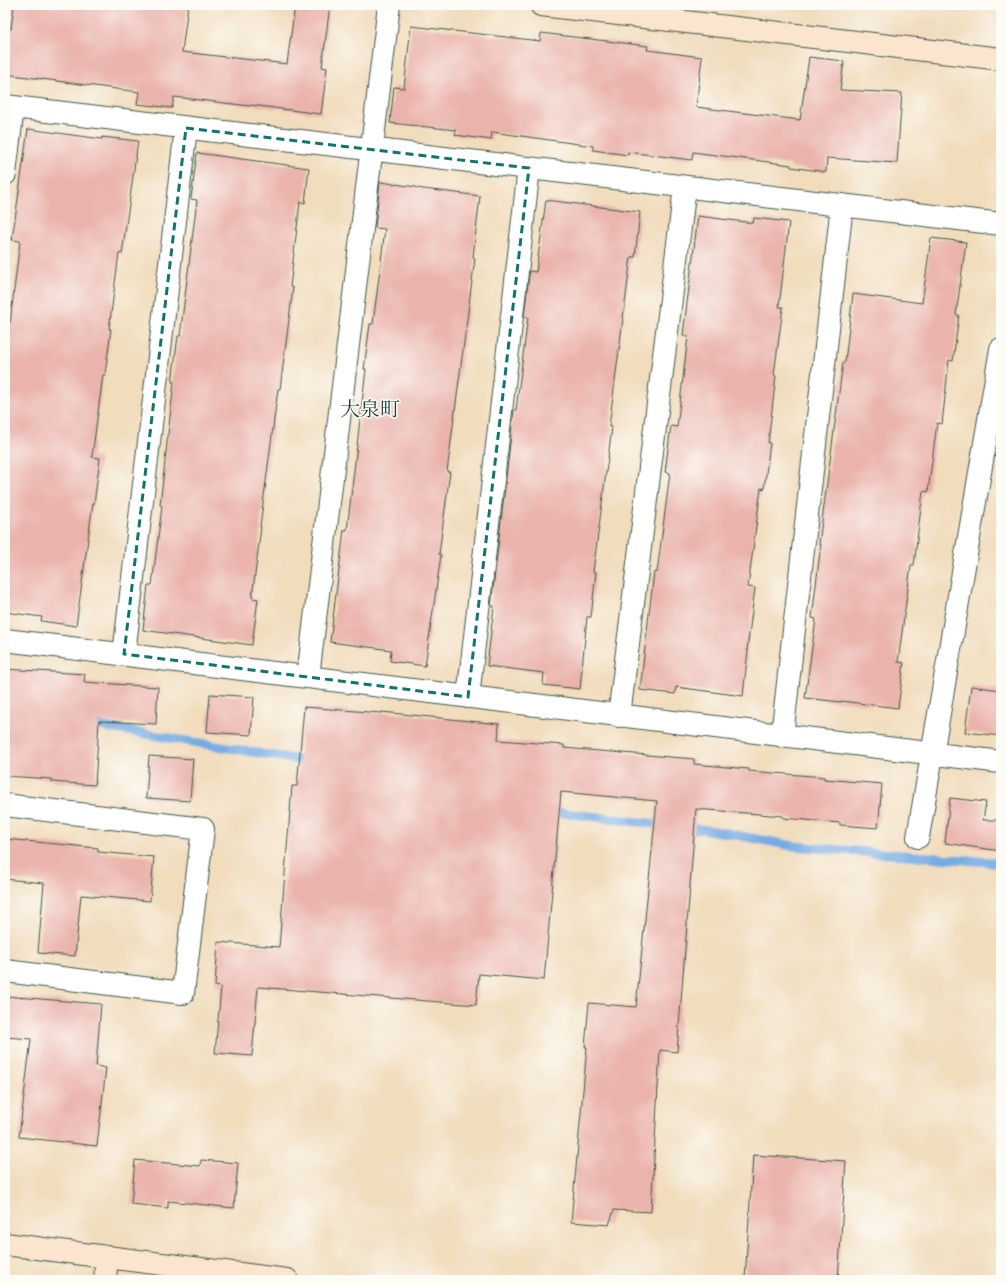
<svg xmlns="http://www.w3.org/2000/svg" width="1006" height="1285" viewBox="0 0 1006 1285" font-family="'EB Garamond','Noto Serif JP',serif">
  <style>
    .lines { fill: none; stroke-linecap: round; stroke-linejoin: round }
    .stream { stroke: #75abe3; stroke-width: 9 }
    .building { fill: #eab3ab }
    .street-casing { stroke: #3e5548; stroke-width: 24 }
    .secondary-casing { stroke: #3e5548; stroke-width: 24 }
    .street { stroke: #fff; stroke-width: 22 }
    .secondary { stroke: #fce5cf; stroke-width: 22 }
    .marked { fill: none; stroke: #0f766e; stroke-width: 3; stroke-dasharray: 8 5; stroke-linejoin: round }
    .labels { text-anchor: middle; stroke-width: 3; stroke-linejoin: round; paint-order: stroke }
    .quarter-label { font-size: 20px; fill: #1f3d34; stroke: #fdfcf7 }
  </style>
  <rect width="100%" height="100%" fill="#fdfcf7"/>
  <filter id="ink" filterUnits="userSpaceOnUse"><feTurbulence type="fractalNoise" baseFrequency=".025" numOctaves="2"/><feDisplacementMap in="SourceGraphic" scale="8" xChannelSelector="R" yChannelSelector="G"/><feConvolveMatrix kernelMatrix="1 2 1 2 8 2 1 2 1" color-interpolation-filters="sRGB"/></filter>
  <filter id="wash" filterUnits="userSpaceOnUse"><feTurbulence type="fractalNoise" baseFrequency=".012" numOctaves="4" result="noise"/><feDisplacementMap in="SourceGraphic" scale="16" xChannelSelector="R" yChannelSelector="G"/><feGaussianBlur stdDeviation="0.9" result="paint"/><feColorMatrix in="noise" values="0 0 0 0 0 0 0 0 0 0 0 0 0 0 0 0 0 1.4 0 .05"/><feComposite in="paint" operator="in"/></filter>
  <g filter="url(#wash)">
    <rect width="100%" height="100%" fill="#f1dcbc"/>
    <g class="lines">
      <path class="stream" d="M 87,724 L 311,762
        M 547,809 L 563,813 L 665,825
        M 682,827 L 715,831 L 793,846 L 1001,863"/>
    </g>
    <g id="blocks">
      <path class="building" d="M 14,5 L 188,5 L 182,52 L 287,64 L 295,5 L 330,5 L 322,67 L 327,68 L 321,114 L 251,105 L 250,106 L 174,97 L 172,108 L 137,104 L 139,92 L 5,74 L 5,57 L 9,29 L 11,29 Z
        M 411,26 L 540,41 L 541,33 L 648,46 L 647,50 L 702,57 L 696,107 L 800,120 L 809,57 L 844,61 L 840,90 L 902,93 L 897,163 L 827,158 L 826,172 L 791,167 L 791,165 L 693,152 L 692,160 L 628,152 L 628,155 L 593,150 L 593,146 L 492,132 L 491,140 L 455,135 L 456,130 L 390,123 L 394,87 L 404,88 Z
        M 28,129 L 102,139 L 102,137 L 138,141 L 122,254 L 119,253 L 109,329 L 111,329 L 105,375 L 103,375 L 92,457 L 100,458 L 94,504 L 93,503 L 76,626 L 41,621 L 42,617 L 5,612 L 5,344 L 8,322 L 10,323 L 20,241 L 12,240 Z
        M 197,153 L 309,168 L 305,203 L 300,202 L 290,287 L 293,288 L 286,343 L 280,389 L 278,389 L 260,527 L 261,527 L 252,598 L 258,599 L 252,645 L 143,630 L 148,585 L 152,585 L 162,506 L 160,505 L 174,382 L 172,382 L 178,336 L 180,336 L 197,200 L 191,199 Z
        M 380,182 L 416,187 L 416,188 L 480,196 L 473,257 L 475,258 L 447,472 L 450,472 L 439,554 L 441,555 L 425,666 L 390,661 L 391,650 L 330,642 L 344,530 L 347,530 L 366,369 L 364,369 L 370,324 L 373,324 L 385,229 L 375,228 Z
        M 546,200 L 640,212 L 635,257 L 631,257 L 609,427 L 612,427 L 593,572 L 596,572 L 591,617 L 587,617 L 580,689 L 543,685 L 544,673 L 487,666 L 494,606 L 491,606 L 514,410 L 516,410 L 528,317 L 524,317 L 529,275 L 530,271 L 536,272 Z
        M 698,216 L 753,223 L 754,218 L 789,222 L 779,307 L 783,307 L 774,375 L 776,376 L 768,443 L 770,443 L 764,489 L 761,488 L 748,587 L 755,588 L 747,650 L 748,650 L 743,696 L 676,687 L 675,694 L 640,690 L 654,572 L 657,573 L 670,473 L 665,472 L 671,426 L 677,427 L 688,336 L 683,335 Z
        M 931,238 L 966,242 L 956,315 L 959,315 L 953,361 L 949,360 L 942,424 L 937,423 L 928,492 L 923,491 L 914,565 L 911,565 L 898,662 L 904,663 L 898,708 L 841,701 L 841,702 L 805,698 L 816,619 L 812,618 L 821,544 L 819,544 L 843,362 L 845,362 L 853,294 L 922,303 Z
        M 5,669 L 85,674 L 84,682 L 158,687 L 156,724 L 99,721 L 95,785 L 52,782 L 52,779 L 5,776 Z
        M 971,686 L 1001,690 L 1001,736 L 965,732 Z
        M 210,694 L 254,697 L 251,735 L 207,732 Z
        M 304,707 L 382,713 L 382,712 L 499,724 L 498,740 L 564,745 L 564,748 L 694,759 L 694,764 L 749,769 L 749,771 L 824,777 L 824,779 L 882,784 L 878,828 L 840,825 L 840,823 L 783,818 L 783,816 L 696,809 L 677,1052 L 660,1050 L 651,1212 L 614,1210 L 609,1225 L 571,1222 L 587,1047 L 585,1047 L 589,1003 L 636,1007 L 657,801 L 561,792 L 544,980 L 479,974 L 476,1005 L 258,987 L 252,1056 L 215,1053 L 221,987 L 215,986 L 218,942 L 279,947 L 292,786 L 297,786 Z
        M 149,756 L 193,759 L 190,801 L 146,798 Z
        M 950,798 L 986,802 L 983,820 L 1001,820 L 1001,851 L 945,843 Z
        M 5,839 L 98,848 L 98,852 L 154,857 L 150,901 L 81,895 L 75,956 L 38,953 L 44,883 L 5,879 Z
        M 5,996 L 101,1004 L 96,1066 L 106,1068 L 97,1146 L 19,1137 L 31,1039 L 5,1037 Z
        M 753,1155 L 846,1161 L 838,1280 L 745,1280 Z
        M 135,1160 L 200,1166 L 201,1160 L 238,1163 L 234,1208 L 168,1201 L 168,1208 L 131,1204 Z"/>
    </g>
  </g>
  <g filter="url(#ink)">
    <use href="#blocks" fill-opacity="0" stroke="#3e5548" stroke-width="1"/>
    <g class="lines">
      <g class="street-casing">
        <path id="street" d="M 5,106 L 1001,224
          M 5,174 L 13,107
          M 5,640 L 1001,762
          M 124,654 L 186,128
          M 308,677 L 389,5
          M 468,697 L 529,168
          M 619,716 L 685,187
          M 782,736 L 842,205
          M 5,805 L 203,829 L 183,993 L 5,971
          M 918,837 L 1001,349"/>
      </g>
      <g class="secondary-casing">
        <path id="secondary" d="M 541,5 L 1001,59
          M 5,1244 L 287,1280
          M 105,1280 L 107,1256"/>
      </g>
      <use href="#street" class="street"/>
      <use href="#secondary" class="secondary"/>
    </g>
  </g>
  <path class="marked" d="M 186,128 L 529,168 L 468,697 L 124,654 Z"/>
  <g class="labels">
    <g class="quarter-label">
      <text x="370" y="416">大泉町</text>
    </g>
  </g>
  <rect width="1006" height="1285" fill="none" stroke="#fdfcf7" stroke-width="20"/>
</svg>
